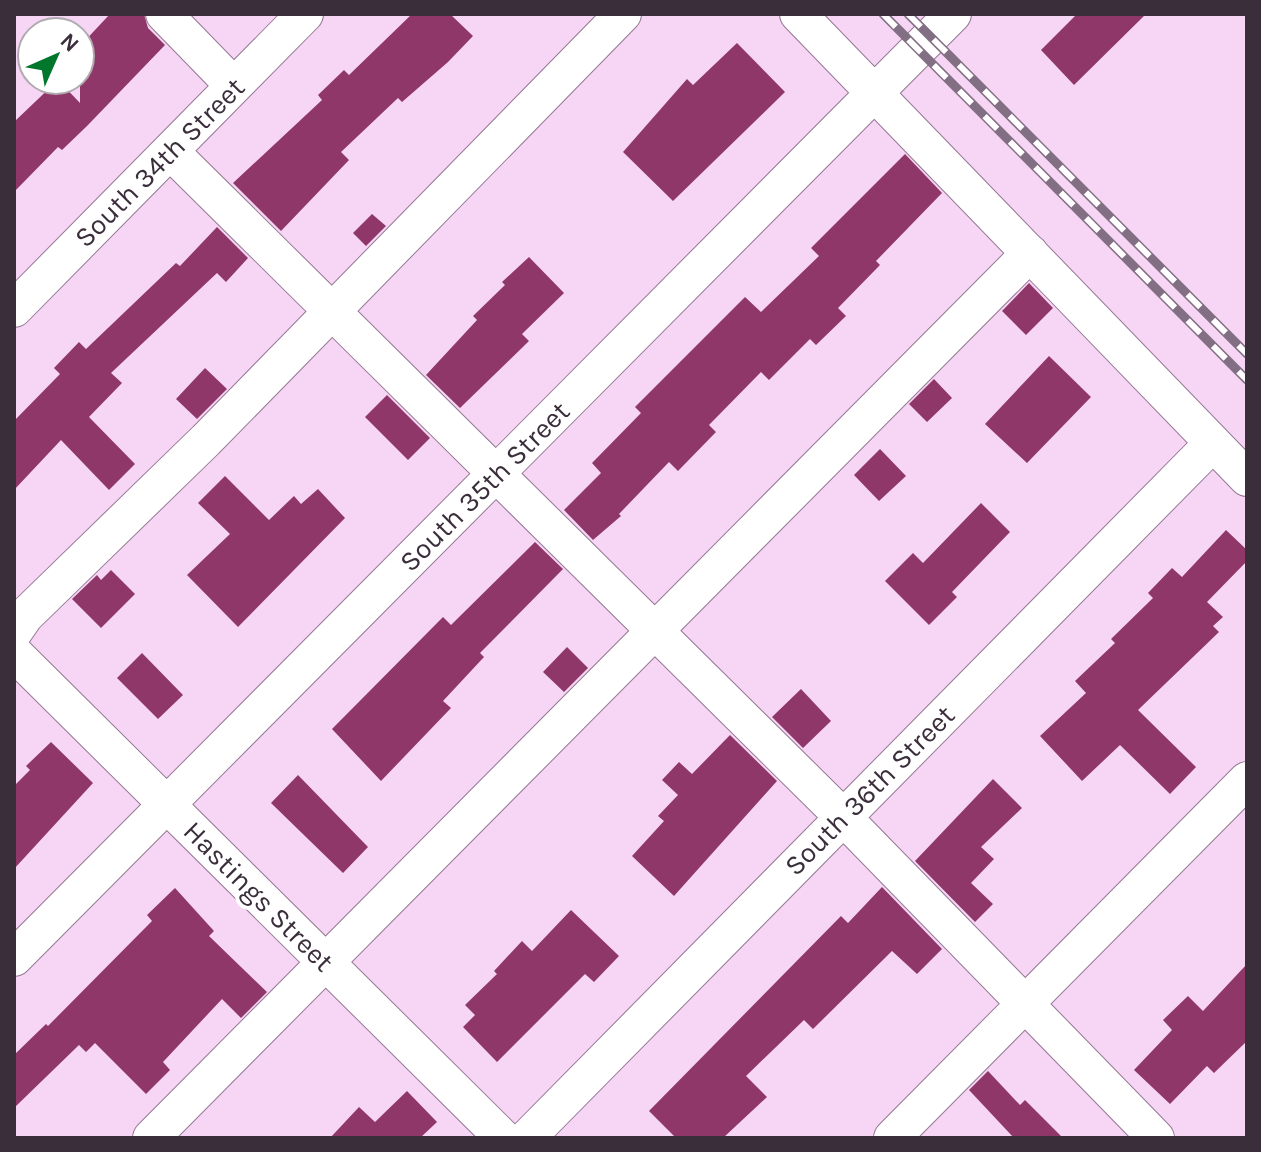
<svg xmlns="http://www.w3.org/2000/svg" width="1261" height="1152" viewBox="0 0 1261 1152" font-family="Karla,sans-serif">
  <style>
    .building { fill: #8f3769 }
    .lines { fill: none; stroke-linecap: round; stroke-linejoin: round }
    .minor-casing { stroke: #957894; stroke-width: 38 }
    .minor { stroke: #fff; stroke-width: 36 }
    .rail-casing { stroke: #836f83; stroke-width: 9 }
    .rail { stroke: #fff; stroke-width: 6; stroke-dasharray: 18; stroke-linecap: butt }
    .labels { text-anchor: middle; stroke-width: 8; stroke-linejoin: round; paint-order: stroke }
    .street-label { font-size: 28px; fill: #3a2e3a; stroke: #fff }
  </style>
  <rect width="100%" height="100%" fill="#f7d6f5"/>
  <path class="building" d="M 110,14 L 144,14 L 148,28 L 165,45 L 87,126 L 62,150 L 58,147 L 14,192 L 14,122 L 58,80 L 80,103 L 80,46 Z
    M 412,14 L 450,14 L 473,36 L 448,62 L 402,102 L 398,98 L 341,152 L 349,160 L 281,231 L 233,183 L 322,100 L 318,95 L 344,70 L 349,75 Z
    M 1077,14 L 1146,14 L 1074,85 L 1041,50 Z
    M 737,43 L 785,92 L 673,201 L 623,152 L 687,79 L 693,85 Z
    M 905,154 L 942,193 L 876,261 L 880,265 L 838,308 L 846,316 L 816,345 L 810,339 L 769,380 L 761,372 L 709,425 L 716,432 L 678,471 L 669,462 L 619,514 L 621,516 L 593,540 L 564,510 L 601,473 L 592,463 L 641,413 L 635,407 L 745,297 L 761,312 L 819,256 L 811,248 Z
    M 372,214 L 386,226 L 366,246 L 353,233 Z
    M 217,227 L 248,258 L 226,282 L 217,273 L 111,373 L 122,383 L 89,417 L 135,464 L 109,490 L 61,440 L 14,490 L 14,421 L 60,374 L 54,368 L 79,342 L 86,349 L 176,263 L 180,266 Z
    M 529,257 L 564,293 L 522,334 L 529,341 L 460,408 L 426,375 L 477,320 L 473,316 L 505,285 L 502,282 Z
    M 1029,283 L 1053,308 L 1026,335 L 1002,311 Z
    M 1049,356 L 1091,397 L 1027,463 L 985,424 Z
    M 205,368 L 227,389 L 197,419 L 176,399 Z
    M 934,379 L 952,398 L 927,422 L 909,404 Z
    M 387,395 L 430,438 L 408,460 L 365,417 Z
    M 880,449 L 906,476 L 879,501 L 854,475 Z
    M 225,476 L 269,520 L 294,496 L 301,504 L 318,489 L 345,518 L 238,627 L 187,575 L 230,534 L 198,503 Z
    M 981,503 L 1010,532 L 952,592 L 957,597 L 929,625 L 885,581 L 913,553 L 923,563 Z
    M 1226,530 L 1247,550 L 1247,561 L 1207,602 L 1223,617 L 1213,626 L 1219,632 L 1138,710 L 1196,767 L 1170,794 L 1120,745 L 1082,781 L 1040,736 L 1086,693 L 1075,681 L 1115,643 L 1111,639 L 1153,598 L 1148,593 L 1172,568 L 1182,577 Z
    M 535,542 L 563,569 L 480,653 L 484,657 L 443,701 L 451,708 L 381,781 L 332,729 L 443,617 L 451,625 Z
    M 111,570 L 135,594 L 101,628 L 72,599 L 97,575 L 101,580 Z
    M 567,647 L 588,668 L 564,692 L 543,672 Z
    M 142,653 L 183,695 L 158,719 L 117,678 Z
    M 801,689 L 831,721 L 803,748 L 772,717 Z
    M 730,735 L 777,781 L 674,896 L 632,856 L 664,821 L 658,816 L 678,795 L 662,780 L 679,762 L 692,774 Z
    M 51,742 L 93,783 L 14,869 L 14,786 L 30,770 L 26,766 Z
    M 298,775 L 368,847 L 343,873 L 271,803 Z
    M 993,779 L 1022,808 L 981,847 L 994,859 L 971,883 L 993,904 L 975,922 L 915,861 Z
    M 882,887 L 942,949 L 917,974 L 892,951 L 813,1029 L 804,1020 L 746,1076 L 767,1097 L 723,1138 L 676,1138 L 649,1111 L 841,916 L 848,923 Z
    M 175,888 L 214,931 L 209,936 L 267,992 L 241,1018 L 222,999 L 163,1062 L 170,1070 L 146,1094 L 95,1043 L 86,1052 L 79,1045 L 14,1108 L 14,1055 L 46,1024 L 48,1026 L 152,921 L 147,915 Z
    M 571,910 L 619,956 L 594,982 L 585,974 L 497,1062 L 463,1027 L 475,1015 L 465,1005 L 497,974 L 494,971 L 522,941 L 532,951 Z
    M 1247,964 L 1247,1041 L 1214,1073 L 1207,1066 L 1170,1104 L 1134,1070 L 1172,1030 L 1163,1020 L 1188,996 L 1203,1011 Z
    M 988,1071 L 1020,1105 L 1025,1100 L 1063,1138 L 1014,1138 L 969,1090 Z
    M 407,1091 L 437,1122 L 420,1138 L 330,1138 L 359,1107 L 375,1122 Z"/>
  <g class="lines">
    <g class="minor-casing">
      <path id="minor" d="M 164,14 L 234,86
        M 798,14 L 1247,478
        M 170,151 L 842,816 L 1156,1138
        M 14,309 L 305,14
        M 14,632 L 25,616 L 206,440 L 623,14
        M 14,653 L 503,1138
        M 14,958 L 953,14
        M 151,1138 L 1030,253
        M 527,1138 L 1213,443
        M 892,1138 L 1247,780"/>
    </g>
    <use href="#minor" class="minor"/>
    <g class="rail-casing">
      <path id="rail" d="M 883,14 L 1247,380
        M 908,14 L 1247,354"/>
    </g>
    <use href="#rail" class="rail"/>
  </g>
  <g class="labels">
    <g class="street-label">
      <text transform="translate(159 162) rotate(-45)" y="10">South 34th Street</text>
      <text transform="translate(484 486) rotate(-45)" y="10">South 35th Street</text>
      <text transform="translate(869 790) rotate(-45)" y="10">South 36th Street</text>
      <text transform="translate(259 896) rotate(45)" y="10">Hastings Street</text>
    </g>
  </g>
  <rect width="1261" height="1152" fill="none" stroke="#3a2e3a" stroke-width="32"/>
  <g transform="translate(56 56) rotate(45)"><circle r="38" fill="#ffffff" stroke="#b0abb0" stroke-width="2"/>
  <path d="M0-6L14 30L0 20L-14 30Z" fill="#00772c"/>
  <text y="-12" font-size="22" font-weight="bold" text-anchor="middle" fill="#3a2e3a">N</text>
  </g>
</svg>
